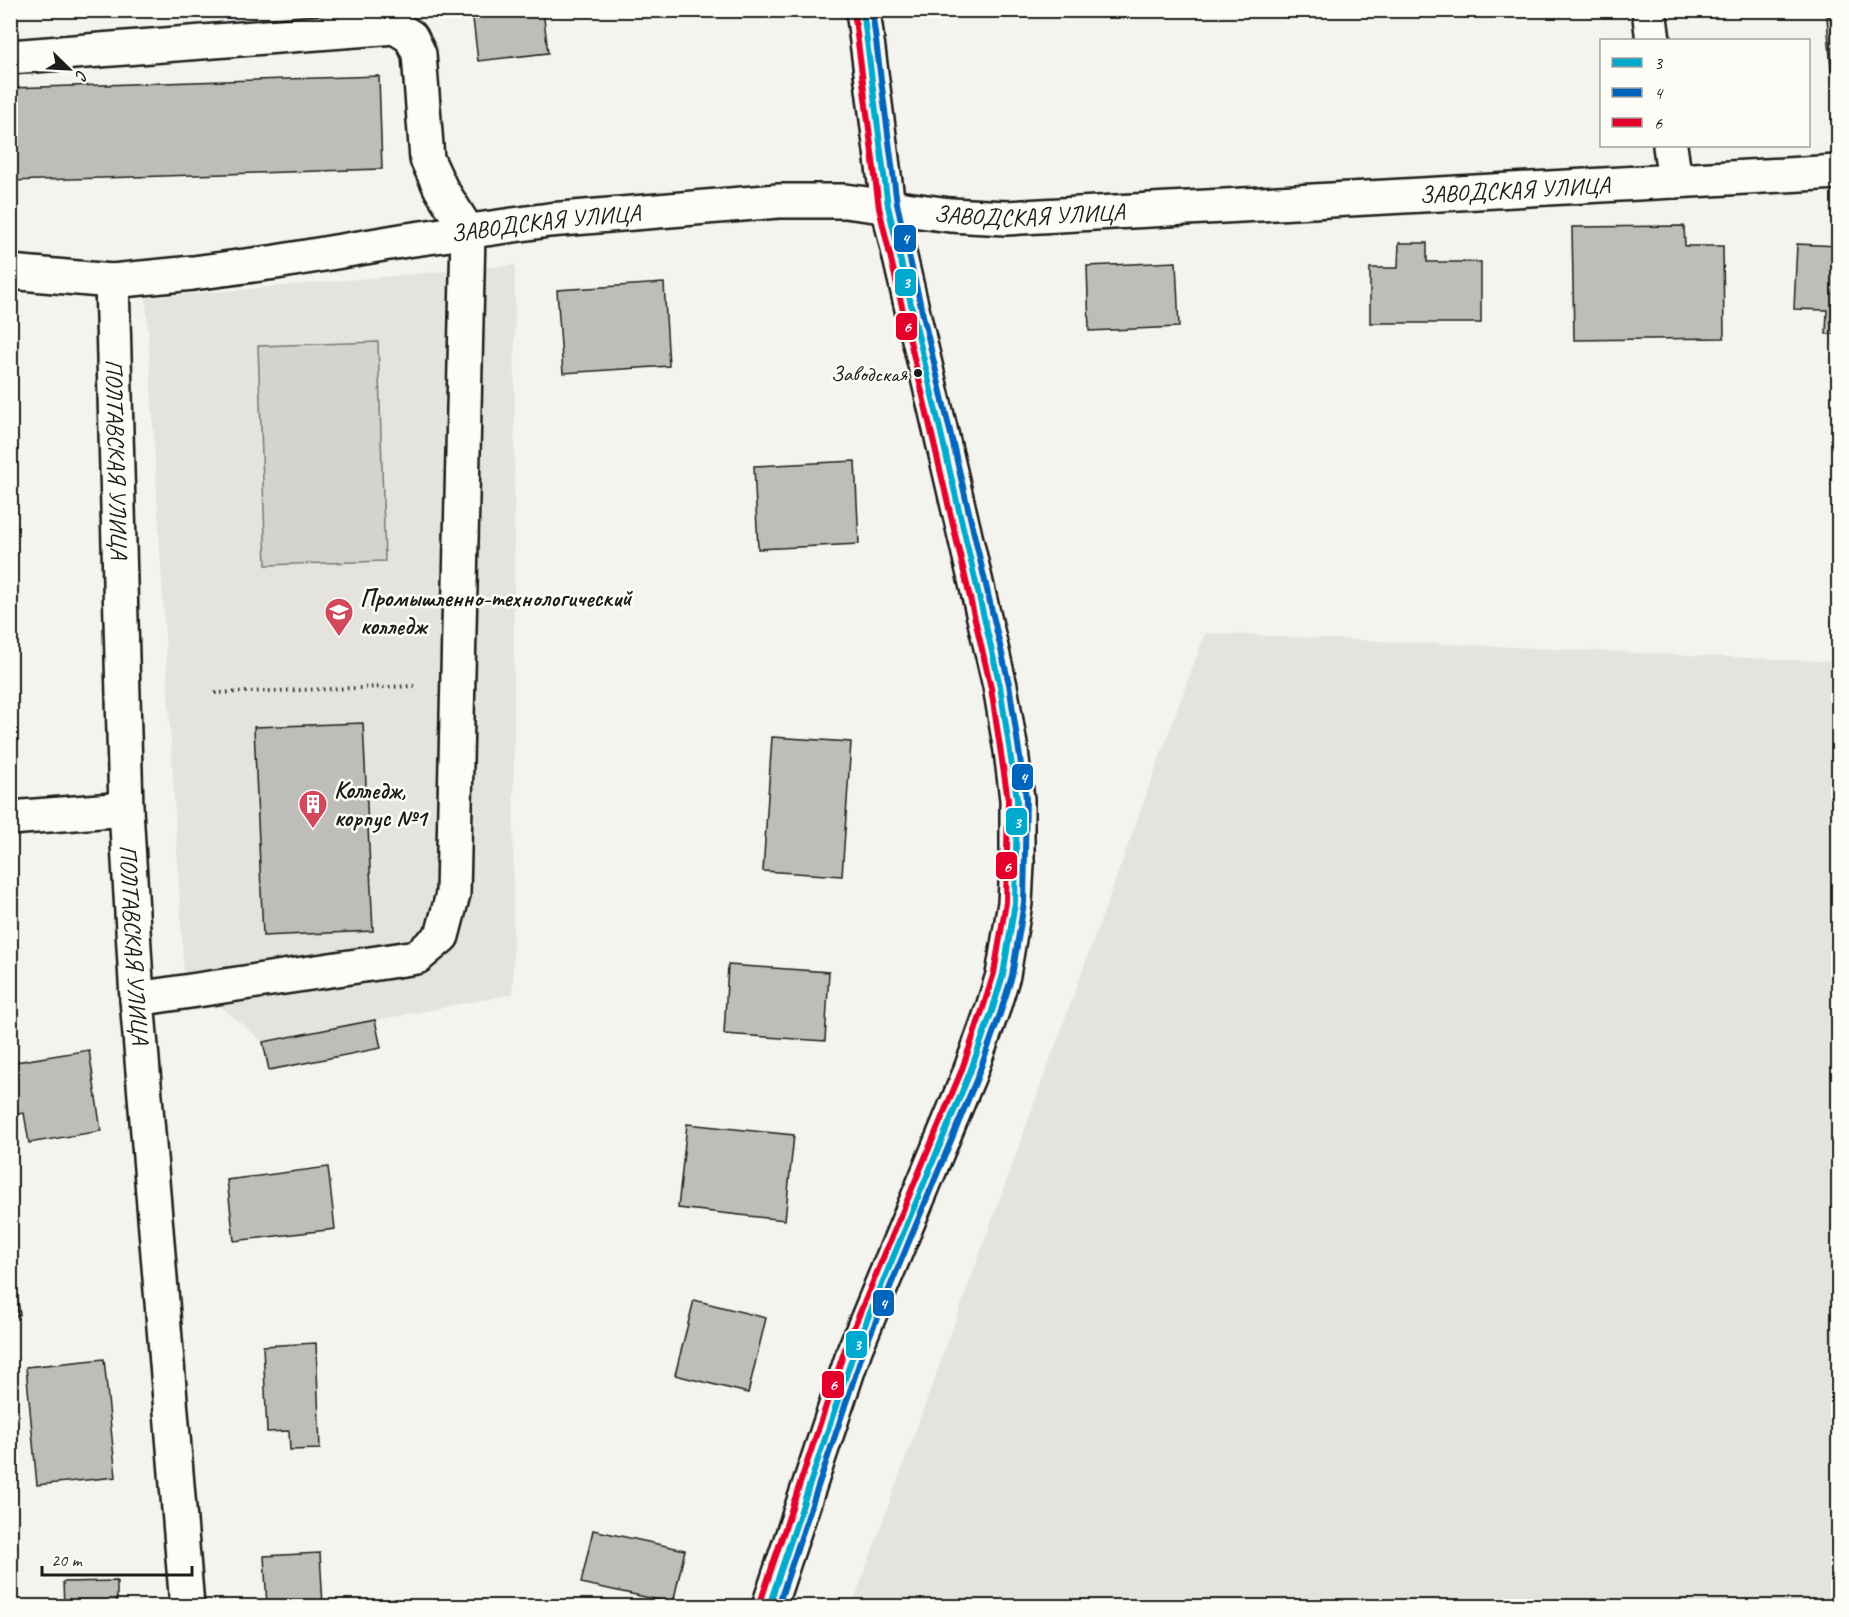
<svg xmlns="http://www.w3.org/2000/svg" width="1849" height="1617" viewBox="0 0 1849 1617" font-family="Caveat,sans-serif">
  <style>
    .built { fill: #e4e3de }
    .green { fill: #d4d3cf; stroke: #787876; stroke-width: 1.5 }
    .building { fill: #bebdba; stroke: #1c1c1c; stroke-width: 1.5 }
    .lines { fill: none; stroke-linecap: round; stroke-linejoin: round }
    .minor-casing { stroke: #1c1c1c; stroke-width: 38 }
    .major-casing { stroke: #1c1c1c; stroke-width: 38 }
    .path { stroke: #1c1c1c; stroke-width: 4; stroke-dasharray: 1.5 4.5; stroke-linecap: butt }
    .minor { stroke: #fdfcf7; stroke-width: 33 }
    .major { stroke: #fdfcf7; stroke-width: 33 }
    .bus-1-casing { stroke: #fdfcf7; stroke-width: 10 }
    .bus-2-casing { stroke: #fdfcf7; stroke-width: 10 }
    .bus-3-casing { stroke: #fdfcf7; stroke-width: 10 }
    .bus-1 { stroke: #00a9ce; stroke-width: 6 }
    .bus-2 { stroke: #0065bd; stroke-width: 6 }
    .bus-3 { stroke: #e4002b; stroke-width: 6 }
    .bus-dot { fill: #1c1c1c; stroke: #fdfcf7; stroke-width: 2 }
    .labels { text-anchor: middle; stroke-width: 5; stroke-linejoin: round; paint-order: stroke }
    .bus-label { font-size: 22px; fill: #1c1c1c; stroke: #fdfcf7; text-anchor: end }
    .street-label { font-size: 24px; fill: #1c1c1c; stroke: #fdfcf7 }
    .poi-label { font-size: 24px; font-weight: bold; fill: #1c1c1c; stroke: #fdfcf7; text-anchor: start }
    .line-badge { stroke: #fdfcf7; stroke-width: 2 }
    .badge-label { font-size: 16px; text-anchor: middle; font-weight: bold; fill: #fff }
  </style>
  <rect width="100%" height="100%" fill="#f4f3ee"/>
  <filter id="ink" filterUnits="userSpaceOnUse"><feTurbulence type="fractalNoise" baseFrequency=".0167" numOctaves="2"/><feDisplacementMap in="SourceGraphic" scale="12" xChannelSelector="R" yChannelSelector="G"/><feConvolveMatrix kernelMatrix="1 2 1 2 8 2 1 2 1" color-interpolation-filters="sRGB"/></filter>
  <g filter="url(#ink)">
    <path class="built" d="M 515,265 L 513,994 L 263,1042 L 184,975 L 146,298 Z
      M 1205,633 L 1838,662 L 1838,1606 L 852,1606 Z"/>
    <path class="green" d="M 378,342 L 385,561 L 266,565 L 258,346 Z"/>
    <path class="building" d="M 472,10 L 543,10 L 548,53 L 478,61 Z
      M 1838,16 L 1838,71 L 1831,71 L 1827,17 Z
      M 379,76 L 382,169 L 10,181 L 10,88 Z
      M 1684,226 L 1685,246 L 1723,246 L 1724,338 L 1574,340 L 1572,227 Z
      M 1399,243 L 1427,243 L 1427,262 L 1481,262 L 1481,323 L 1370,323 L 1370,268 L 1398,268 Z
      M 1797,244 L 1838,246 L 1838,334 L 1826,334 L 1827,310 L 1794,309 Z
      M 1176,262 L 1179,327 L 1089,331 L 1087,266 Z
      M 664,283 L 669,366 L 563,373 L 557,290 Z
      M 855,461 L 859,544 L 758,549 L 754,466 Z
      M 363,723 L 373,931 L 263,936 L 254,727 Z
      M 772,737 L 851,742 L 842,876 L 763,871 Z
      M 10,924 L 13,955 L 10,955 Z
      M 728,965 L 829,972 L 825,1041 L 724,1034 Z
      M 375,1020 L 381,1048 L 269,1070 L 263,1042 Z
      M 89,1050 L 101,1131 L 29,1143 L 24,1113 L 10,1115 L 10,1063 Z
      M 687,1124 L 794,1135 L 785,1220 L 678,1208 Z
      M 328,1167 L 335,1229 L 234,1241 L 227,1180 Z
      M 10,1244 L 20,1315 L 10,1317 Z
      M 694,1300 L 766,1318 L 748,1393 L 675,1375 Z
      M 316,1343 L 320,1449 L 290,1450 L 289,1431 L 267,1432 L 263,1346 Z
      M 104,1359 L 116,1477 L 37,1485 L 26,1367 Z
      M 593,1530 L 685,1550 L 673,1603 L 581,1583 Z
      M 320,1553 L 323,1606 L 267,1606 L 264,1556 Z
      M 117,1581 L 117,1606 L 64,1606 L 63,1582 Z"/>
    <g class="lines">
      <g class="minor-casing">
        <g id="minor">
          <path d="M 1649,10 L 1653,40"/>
          <path d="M 10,57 L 395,27 L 411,37 L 419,54 L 427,159 L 441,189 L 468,232 L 453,894 L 442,936 L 417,957 L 137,999"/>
          <path d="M 1670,146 L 1675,181"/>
          <path id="s1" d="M 10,272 L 112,281 L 193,273 L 276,262 L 407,240 L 549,220 L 778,201 L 845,201 L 950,215 L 1006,218 L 1838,172"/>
          <path id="s2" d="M 112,281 L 126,809 L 137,999 L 187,1606"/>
          <path d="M 10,818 L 126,809"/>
        </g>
      </g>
      <g class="major-casing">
        <path id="major" d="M 769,1606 L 855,1349 L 969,1075 L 992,1011 L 1003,975 L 1015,903 L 1017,864 L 1017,799 L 1011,751 L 1000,686 L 888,206 L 863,10"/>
      </g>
      <path class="path" d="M 215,693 L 414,686"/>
      <use href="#minor" class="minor"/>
      <use href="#major" class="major"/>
      <g class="bus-1-casing">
        <path id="bus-1" d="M 769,1606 L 855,1349 L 969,1075 L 992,1011 L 1003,975 L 1015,903 L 1017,799 L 1000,686 L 888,206 L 863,10"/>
      </g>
      <g class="bus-2-casing">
        <path id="bus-2" d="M 778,1606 L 863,1352 L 977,1078 L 1000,1014 L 1012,976 L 1024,903 L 1026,798 L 1009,684 L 897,204 L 872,10"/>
      </g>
      <g class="bus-3-casing">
        <path id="bus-3" d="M 760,1603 L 846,1346 L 961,1072 L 983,1008 L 994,973 L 1006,902 L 1008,800 L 991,688 L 879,208 L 854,11"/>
      </g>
      <use href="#bus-1" class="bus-1"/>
      <use href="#bus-2" class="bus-2"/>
      <use href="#bus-3" class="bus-3"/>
    </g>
  </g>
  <defs>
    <g id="university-pin" transform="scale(1.5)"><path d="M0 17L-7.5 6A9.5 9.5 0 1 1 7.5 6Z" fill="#d1495b" stroke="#fdfcf7"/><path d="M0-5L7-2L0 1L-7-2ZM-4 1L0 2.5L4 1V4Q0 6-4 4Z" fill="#fff"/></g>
    <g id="building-pin" transform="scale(1.5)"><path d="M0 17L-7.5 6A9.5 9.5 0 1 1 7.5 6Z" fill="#d1495b" stroke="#fdfcf7"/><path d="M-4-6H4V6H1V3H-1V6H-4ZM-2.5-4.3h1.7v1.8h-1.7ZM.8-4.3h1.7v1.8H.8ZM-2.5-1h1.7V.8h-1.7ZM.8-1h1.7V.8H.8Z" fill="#fff"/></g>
  </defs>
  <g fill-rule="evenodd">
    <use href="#university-pin" x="339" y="612"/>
    <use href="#building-pin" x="313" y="804"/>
  </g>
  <circle class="bus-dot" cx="918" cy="373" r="5"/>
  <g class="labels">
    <g class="bus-label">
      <text x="907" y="381">Заводская</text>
    </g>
    <g class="street-label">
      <text dy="8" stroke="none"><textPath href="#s1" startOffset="1512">ЗАВОДСКАЯ УЛИЦА</textPath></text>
      <text dy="8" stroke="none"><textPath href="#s1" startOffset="1026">ЗАВОДСКАЯ УЛИЦА</textPath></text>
      <text dy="8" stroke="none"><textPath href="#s1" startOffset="540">ЗАВОДСКАЯ УЛИЦА</textPath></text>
      <text dy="8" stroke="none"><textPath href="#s2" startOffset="178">ПОЛТАВСКАЯ УЛИЦА</textPath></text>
      <text dy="8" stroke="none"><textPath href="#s2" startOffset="664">ПОЛТАВСКАЯ УЛИЦА</textPath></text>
    </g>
    <g class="poi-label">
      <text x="360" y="606">Промышленно-технологический<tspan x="360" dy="28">колледж</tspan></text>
      <text x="334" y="798">Колледж,<tspan x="334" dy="28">корпус №1</tspan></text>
    </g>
  </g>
  <g class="line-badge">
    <rect x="893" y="224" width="24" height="29" rx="6" fill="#0065bd"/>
    <rect x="894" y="268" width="23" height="29" rx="6" fill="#00a9ce"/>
    <rect x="895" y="312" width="23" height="29" rx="6" fill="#e4002b"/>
    <rect x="1011" y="763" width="23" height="28" rx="6" fill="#0065bd"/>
    <rect x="1005" y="807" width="23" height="29" rx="6" fill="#00a9ce"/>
    <rect x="995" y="851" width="23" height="29" rx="6" fill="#e4002b"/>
    <rect x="872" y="1289" width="23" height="28" rx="6" fill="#0065bd"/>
    <rect x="845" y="1330" width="23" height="29" rx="6" fill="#00a9ce"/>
    <rect x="821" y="1370" width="24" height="29" rx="6" fill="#e4002b"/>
  </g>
  <g class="badge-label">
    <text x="905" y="244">4</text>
    <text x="906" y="288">3</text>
    <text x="907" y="332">6</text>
    <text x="1023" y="783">4</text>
    <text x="1017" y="828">3</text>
    <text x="1007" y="872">6</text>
    <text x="883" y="1309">4</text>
    <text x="857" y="1350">3</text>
    <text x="833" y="1390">6</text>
  </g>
  <rect width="1849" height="1617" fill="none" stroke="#fdfcf7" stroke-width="36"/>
  <rect x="18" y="18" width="1813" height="1581" fill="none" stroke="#1c1c1c" stroke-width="2" filter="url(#ink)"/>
  <rect x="1600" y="39" width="210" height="108" fill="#fdfcf7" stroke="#a3a29f" stroke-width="1.5"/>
  <rect x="1612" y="58" width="30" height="9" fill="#00a9ce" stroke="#a3a29f" stroke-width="1.5"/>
  <text x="1654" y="69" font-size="18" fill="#1c1c1c">3</text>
  <rect x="1612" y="88" width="30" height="9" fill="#0065bd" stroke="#a3a29f" stroke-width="1.5"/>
  <text x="1654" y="99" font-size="18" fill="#1c1c1c">4</text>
  <rect x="1612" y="118" width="30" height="9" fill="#e4002b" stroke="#a3a29f" stroke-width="1.5"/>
  <text x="1654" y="129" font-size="18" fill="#1c1c1c">6</text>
  <g transform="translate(69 69) rotate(114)" stroke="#fdfcf7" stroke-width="4.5" paint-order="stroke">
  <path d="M0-4.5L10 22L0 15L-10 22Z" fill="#1c1c1c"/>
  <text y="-9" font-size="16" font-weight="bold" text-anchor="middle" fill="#1c1c1c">С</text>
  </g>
  <path d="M42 1566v9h150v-9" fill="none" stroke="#1c1c1c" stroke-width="3"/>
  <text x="51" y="1566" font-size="18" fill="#1c1c1c" stroke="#fdfcf7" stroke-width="4.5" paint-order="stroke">20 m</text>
</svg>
